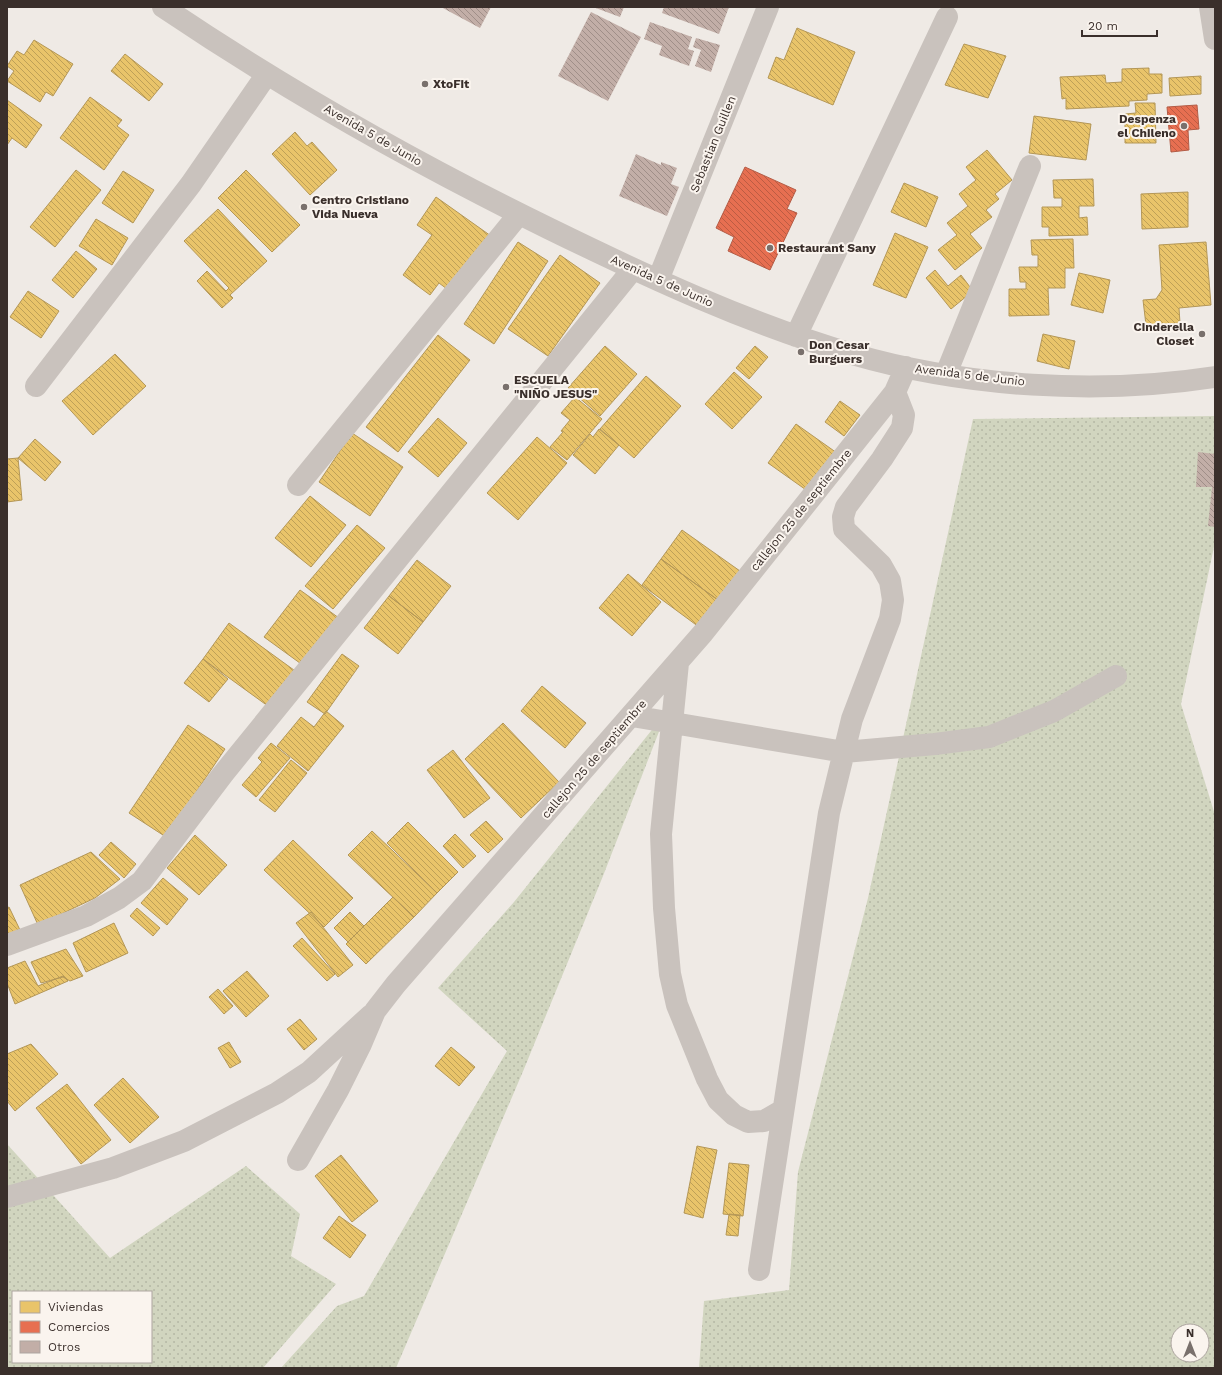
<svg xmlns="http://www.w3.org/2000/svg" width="1222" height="1375" viewBox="0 0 1222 1375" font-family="'Work Sans',sans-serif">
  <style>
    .grass { fill: url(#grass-dots); fill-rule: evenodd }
    .homes { fill: url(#homes-back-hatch); stroke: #b49757 }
    .shops { fill: url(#shops-back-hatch); stroke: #b35c46 }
    .building { fill: url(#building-back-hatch) }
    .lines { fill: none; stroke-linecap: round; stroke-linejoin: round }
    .minor { stroke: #c9c2bd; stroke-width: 22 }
    .poi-dot { fill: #79706c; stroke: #faf4ee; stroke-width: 1.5 }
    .labels { text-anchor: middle; stroke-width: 4; stroke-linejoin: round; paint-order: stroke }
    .poi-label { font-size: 12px; font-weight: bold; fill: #3a2f2b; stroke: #faf4ee; text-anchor: start }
    .street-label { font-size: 12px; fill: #3a2f2b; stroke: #faf4ee }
  </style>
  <defs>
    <pattern id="grass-dots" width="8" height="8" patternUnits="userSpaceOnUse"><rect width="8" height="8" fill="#d1d5bf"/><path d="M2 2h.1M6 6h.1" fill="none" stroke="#b4b7a4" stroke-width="1.8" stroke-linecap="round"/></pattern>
    <pattern id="homes-back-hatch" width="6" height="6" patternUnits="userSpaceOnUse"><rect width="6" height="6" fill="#e9c46a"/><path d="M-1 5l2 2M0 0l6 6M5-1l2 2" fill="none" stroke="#bea057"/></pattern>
    <pattern id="shops-back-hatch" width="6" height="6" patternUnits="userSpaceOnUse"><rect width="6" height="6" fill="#e76f51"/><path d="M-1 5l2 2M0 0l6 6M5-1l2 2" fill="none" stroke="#bc5c43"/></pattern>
    <pattern id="building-back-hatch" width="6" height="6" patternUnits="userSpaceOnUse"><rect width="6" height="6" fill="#c2aea7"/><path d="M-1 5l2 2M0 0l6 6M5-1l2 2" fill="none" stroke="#9f8e88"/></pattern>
  </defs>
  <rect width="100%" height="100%" fill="#efeae5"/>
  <path class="grass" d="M 1215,416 L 1215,542 L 1181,704 L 1215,815 L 1215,1368 L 699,1368 L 704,1301 L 789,1290 L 798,1172 L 868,898 L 973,419 ZM 1178,1331 L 1202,1331 L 1202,1355 L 1178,1355 Z
    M 667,711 L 603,876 L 524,1069 L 396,1368 L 281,1368 L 337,1306 L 364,1296 L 507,1051 L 438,988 L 514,902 Z
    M 7,1144 L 110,1258 L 246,1166 L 300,1214 L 291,1256 L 336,1284 L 263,1368 L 7,1368 ZM 13,1292 L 151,1292 L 151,1362 L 13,1362 Z"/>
  <path class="homes" d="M 797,28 L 855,52 L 833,105 L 768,78 L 776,57 L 784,60 Z
    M 34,40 L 73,64 L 53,96 L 46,92 L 40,102 L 7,81 L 14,71 L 7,66 L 17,51 L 24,55 Z
    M 964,44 L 1006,56 L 988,98 L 945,85 Z
    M 125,54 L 163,84 L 149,101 L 111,71 Z
    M 1149,68 L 1149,74 L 1162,74 L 1162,93 L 1147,94 L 1147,100 L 1129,101 L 1129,106 L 1066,109 L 1066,98 L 1062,99 L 1060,77 L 1105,75 L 1106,83 L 1122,82 L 1122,69 Z
    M 1201,76 L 1201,94 L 1170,96 L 1169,78 Z
    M 90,97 L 122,120 L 117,126 L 129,135 L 104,170 L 60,138 Z
    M 7,100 L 42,125 L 26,148 L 12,138 L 7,145 Z
    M 1135,103 L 1155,103 L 1156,143 L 1125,143 L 1125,114 L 1136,113 Z
    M 1034,116 L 1091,124 L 1086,160 L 1029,153 Z
    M 295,132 L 307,146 L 312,142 L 337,170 L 310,195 L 272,154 Z
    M 987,150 L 1012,180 L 995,194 L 999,199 L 986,210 L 992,217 L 970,234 L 982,248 L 955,270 L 938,250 L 957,235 L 947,223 L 968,206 L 959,194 L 976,180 L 966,167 Z
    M 76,170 L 101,190 L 55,247 L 30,227 Z
    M 246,170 L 300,225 L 272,252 L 218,198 Z
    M 123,171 L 154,190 L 133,223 L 102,203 Z
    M 1093,179 L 1094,206 L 1079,206 L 1079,218 L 1087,217 L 1088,235 L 1049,236 L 1049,227 L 1042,227 L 1042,207 L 1062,207 L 1062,198 L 1054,198 L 1053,180 Z
    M 904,183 L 938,197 L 926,227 L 891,212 Z
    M 1188,192 L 1188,227 L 1142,229 L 1141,194 Z
    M 436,197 L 491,236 L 451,292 L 439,283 L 430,295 L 403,275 L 432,235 L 417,225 Z
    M 218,209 L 267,261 L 230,295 L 233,298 L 222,308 L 197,281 L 207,271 L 226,291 L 229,288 L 184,241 Z
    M 96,219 L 128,238 L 112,265 L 79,246 Z
    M 895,233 L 928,247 L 906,298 L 873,285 Z
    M 1073,239 L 1074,268 L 1065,268 L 1065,288 L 1048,288 L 1049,315 L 1009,316 L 1009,289 L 1026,289 L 1026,282 L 1020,282 L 1019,267 L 1038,267 L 1038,255 L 1032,255 L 1031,240 Z
    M 518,242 L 548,261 L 494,344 L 464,324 Z
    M 1206,242 L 1211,305 L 1179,308 L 1180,323 L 1146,325 L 1143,300 L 1156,299 L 1162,290 L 1159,245 Z
    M 76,251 L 97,269 L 73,298 L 52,280 Z
    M 560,255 L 600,283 L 548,356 L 508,329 Z
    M 935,270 L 948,286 L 961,275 L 973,291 L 951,309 L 926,278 Z
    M 1079,273 L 1110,280 L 1103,313 L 1071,305 Z
    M 28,291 L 59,311 L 41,338 L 10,317 Z
    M 1043,334 L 1075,341 L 1069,369 L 1037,361 Z
    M 438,335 L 470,360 L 398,452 L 366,427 Z
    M 605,346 L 637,374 L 600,416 L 568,388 Z
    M 755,346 L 768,357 L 749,379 L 736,368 Z
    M 115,354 L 146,386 L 93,435 L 62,401 Z
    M 734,372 L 762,397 L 732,429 L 705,404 Z
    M 646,376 L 681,406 L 634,458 L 600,429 Z
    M 575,397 L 602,419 L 567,460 L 550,447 L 563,432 L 561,431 L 570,420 L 561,413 Z
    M 840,401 L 860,415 L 844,436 L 825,422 Z
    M 438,418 L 467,443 L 438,477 L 408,452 Z
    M 796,424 L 837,453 L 809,492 L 768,463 Z
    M 599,429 L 619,445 L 595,474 L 573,455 L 590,434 L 593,437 Z
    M 352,433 L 403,467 L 370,516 L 319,482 Z
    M 537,437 L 567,463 L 518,520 L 487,493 Z
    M 35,439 L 61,462 L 45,481 L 18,458 Z
    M 18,458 L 22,500 L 7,502 L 7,459 Z
    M 310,496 L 346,525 L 311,567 L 275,538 Z
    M 357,525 L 385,548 L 333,609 L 305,586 Z
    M 682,530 L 740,571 L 718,600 L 661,559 Z
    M 661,559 L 718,600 L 699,627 L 642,585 Z
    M 417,560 L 451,586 L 423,622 L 389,596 Z
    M 628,574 L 661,602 L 632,636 L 599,608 Z
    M 300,590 L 339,618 L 304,666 L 264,637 Z
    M 389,596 L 423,622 L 398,654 L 364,628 Z
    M 229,623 L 298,673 L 272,709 L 203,659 Z
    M 342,654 L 359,666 L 325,714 L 307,702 Z
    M 203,659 L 228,679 L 209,702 L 184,683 Z
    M 542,686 L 586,723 L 565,748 L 521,711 Z
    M 326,711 L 344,726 L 308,771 L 277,746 L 301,717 L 314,727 Z
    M 503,723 L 559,782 L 521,818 L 465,759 Z
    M 188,725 L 225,749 L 166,837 L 129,813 Z
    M 271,743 L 290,758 L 256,797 L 242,785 L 262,762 L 258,758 Z
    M 453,750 L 490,798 L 464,818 L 427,770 Z
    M 291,760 L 307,773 L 275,812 L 259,800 Z
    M 486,821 L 503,839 L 488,853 L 470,835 Z
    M 408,822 L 458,872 L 437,893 L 387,843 Z
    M 372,831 L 437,893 L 414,917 L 348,855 Z
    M 455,834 L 476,856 L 463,868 L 443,846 Z
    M 195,835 L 227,865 L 199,895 L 167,868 Z
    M 293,840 L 353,898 L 324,927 L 264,870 Z
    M 111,842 L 136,864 L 124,878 L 99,855 Z
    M 91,852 L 120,879 L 95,898 L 38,925 L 20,885 Z
    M 163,878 L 188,899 L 167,925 L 141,903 Z
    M 393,897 L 414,917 L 366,964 L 346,944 Z
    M 9,907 L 20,930 L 7,936 L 7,908 Z
    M 137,908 L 160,928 L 153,936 L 130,916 Z
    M 311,912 L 353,965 L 338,977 L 296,923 Z
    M 350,912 L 364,926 L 348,942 L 334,928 Z
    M 114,923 L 128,953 L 86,972 L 73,943 Z
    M 302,938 L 335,974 L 327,981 L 293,946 Z
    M 66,949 L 83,976 L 70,981 L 63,977 L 41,983 L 31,962 Z
    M 25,961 L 38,986 L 63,976 L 68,981 L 15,1004 L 7,983 L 7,968 Z
    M 247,971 L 269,996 L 246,1017 L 223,991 Z
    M 218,989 L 233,1006 L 224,1014 L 209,997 Z
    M 300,1019 L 317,1039 L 304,1050 L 287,1029 Z
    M 229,1042 L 241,1062 L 230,1068 L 218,1048 Z
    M 31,1044 L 58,1074 L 15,1111 L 7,1101 L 7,1054 Z
    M 451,1047 L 475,1067 L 459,1086 L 435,1066 Z
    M 123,1078 L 159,1117 L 130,1143 L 94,1105 Z
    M 67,1084 L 111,1140 L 81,1164 L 36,1108 Z
    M 697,1146 L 717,1150 L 703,1218 L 684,1213 Z
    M 341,1155 L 378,1201 L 352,1222 L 315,1176 Z
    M 729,1163 L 749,1165 L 743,1216 L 723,1214 Z
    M 729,1214 L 740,1215 L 738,1236 L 726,1235 Z
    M 339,1216 L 366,1235 L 350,1258 L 323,1238 Z"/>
  <path class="shops" d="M 1197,105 L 1199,129 L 1188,130 L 1189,150 L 1171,152 L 1167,107 Z
    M 745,167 L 796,190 L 787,209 L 797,213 L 770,270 L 728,251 L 734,237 L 716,228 Z"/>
  <path class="building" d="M 441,7 L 491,7 L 480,28 Z
    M 593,7 L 624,7 L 620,17 Z
    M 664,7 L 729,7 L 719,34 L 662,13 Z
    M 591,12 L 641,37 L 608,101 L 558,76 Z
    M 650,22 L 692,37 L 688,49 L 694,51 L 689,66 L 659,55 L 662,46 L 644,39 Z
    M 696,38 L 720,45 L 711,72 L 695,66 L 701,50 L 693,47 Z
    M 636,154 L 661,165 L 661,162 L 677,168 L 671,184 L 679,187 L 667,216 L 619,196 Z
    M 1198,452 L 1215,454 L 1215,527 L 1208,526 L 1212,487 L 1196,487 Z"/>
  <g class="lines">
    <path class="minor" d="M 163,7 C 286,90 417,164 550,229 C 648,277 747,323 852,354 C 966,387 1098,395 1215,377
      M 1210,7 L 1215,39
      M 658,280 L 768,7
      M 796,336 L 947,17
      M 946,374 L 1030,166
      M 36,386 L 191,184 L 267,74
      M 298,485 L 519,214
      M 678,663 L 661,834 L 664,908 L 670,974 L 677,1005 L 707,1079 L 718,1100 L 734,1115 L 748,1122 L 764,1121 L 783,1110
      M 632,716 L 844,752 L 935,744 L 989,737 L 1054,711 L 1116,676
      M 7,945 L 86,916 L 119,898 L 142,881 L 223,774 L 633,269
      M 298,1160 L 338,1090 L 361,1044 L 375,1011 L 396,984 L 703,633 L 895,392 L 906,367
      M 7,1197 L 113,1168 L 184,1141 L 277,1093 L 309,1072 L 371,1015
      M 759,1270 L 829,813 L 852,719 L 890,619 L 893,600 L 890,581 L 881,565 L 844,529 L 843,517 L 846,507 L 882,459 L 902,428 L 904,415 L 895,392"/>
  </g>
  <g class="poi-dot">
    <circle cx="425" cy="84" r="4"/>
    <circle cx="1184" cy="126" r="4"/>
    <circle cx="304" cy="207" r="4"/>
    <circle cx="770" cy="248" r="4"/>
    <circle cx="1202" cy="334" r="4"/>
    <circle cx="801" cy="352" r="4"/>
    <circle cx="506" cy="387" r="4"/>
  </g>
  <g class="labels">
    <g class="poi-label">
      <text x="433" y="88">XtoFit</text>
      <text x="1176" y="123" text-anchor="end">Despenza<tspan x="1176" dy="14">el Chileno</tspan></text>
      <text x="312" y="204">Centro Cristiano<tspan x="312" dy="14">Vida Nueva</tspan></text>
      <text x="778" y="252">Restaurant Sany</text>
      <text x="1194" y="331" text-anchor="end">Cinderella<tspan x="1194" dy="14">Closet</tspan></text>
      <text x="809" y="349">Don Cesar<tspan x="809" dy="14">Burguers</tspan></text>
      <text x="514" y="384">ESCUELA<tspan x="514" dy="14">"NIÑO JESUS"</tspan></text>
    </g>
    <g class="street-label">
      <text transform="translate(373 135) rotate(30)" y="4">Avenida 5 de Junio</text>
      <text transform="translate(713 144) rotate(-68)" y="4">Sebastian Guillen</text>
      <text transform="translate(662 281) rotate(24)" y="4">Avenida 5 de Junio</text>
      <text transform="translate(970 375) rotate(7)" y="4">Avenida 5 de Junio</text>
      <text transform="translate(801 510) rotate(-51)" y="4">callejon 25 de septiembre</text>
      <text transform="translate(594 759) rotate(-49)" y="4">callejon 25 de septiembre</text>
    </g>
  </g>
  <rect width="1222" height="1375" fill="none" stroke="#3a2f2b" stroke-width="16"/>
  <rect x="12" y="1291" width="140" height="72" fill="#faf4ee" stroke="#ada5a0"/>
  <rect x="20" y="1301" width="20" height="12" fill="#e9c46a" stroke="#ada5a0"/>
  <text x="48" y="1311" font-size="12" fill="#3a2f2b">Viviendas</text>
  <rect x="20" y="1321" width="20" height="12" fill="#e76f51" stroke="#ada5a0"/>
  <text x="48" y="1331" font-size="12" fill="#3a2f2b">Comercios</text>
  <rect x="20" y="1341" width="20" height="12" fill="#c2aea7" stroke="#ada5a0"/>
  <text x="48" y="1351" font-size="12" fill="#3a2f2b">Otros</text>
  <g transform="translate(1190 1343)"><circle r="19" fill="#faf4ee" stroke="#ada5a0"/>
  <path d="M0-3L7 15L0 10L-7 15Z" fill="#79706c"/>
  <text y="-6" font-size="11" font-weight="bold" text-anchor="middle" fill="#3a2f2b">N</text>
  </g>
  <path d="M1082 30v6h75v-6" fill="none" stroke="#3a2f2b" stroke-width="2"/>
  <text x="1088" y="30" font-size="12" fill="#3a2f2b" stroke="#faf4ee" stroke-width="3" paint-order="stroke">20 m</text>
</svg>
